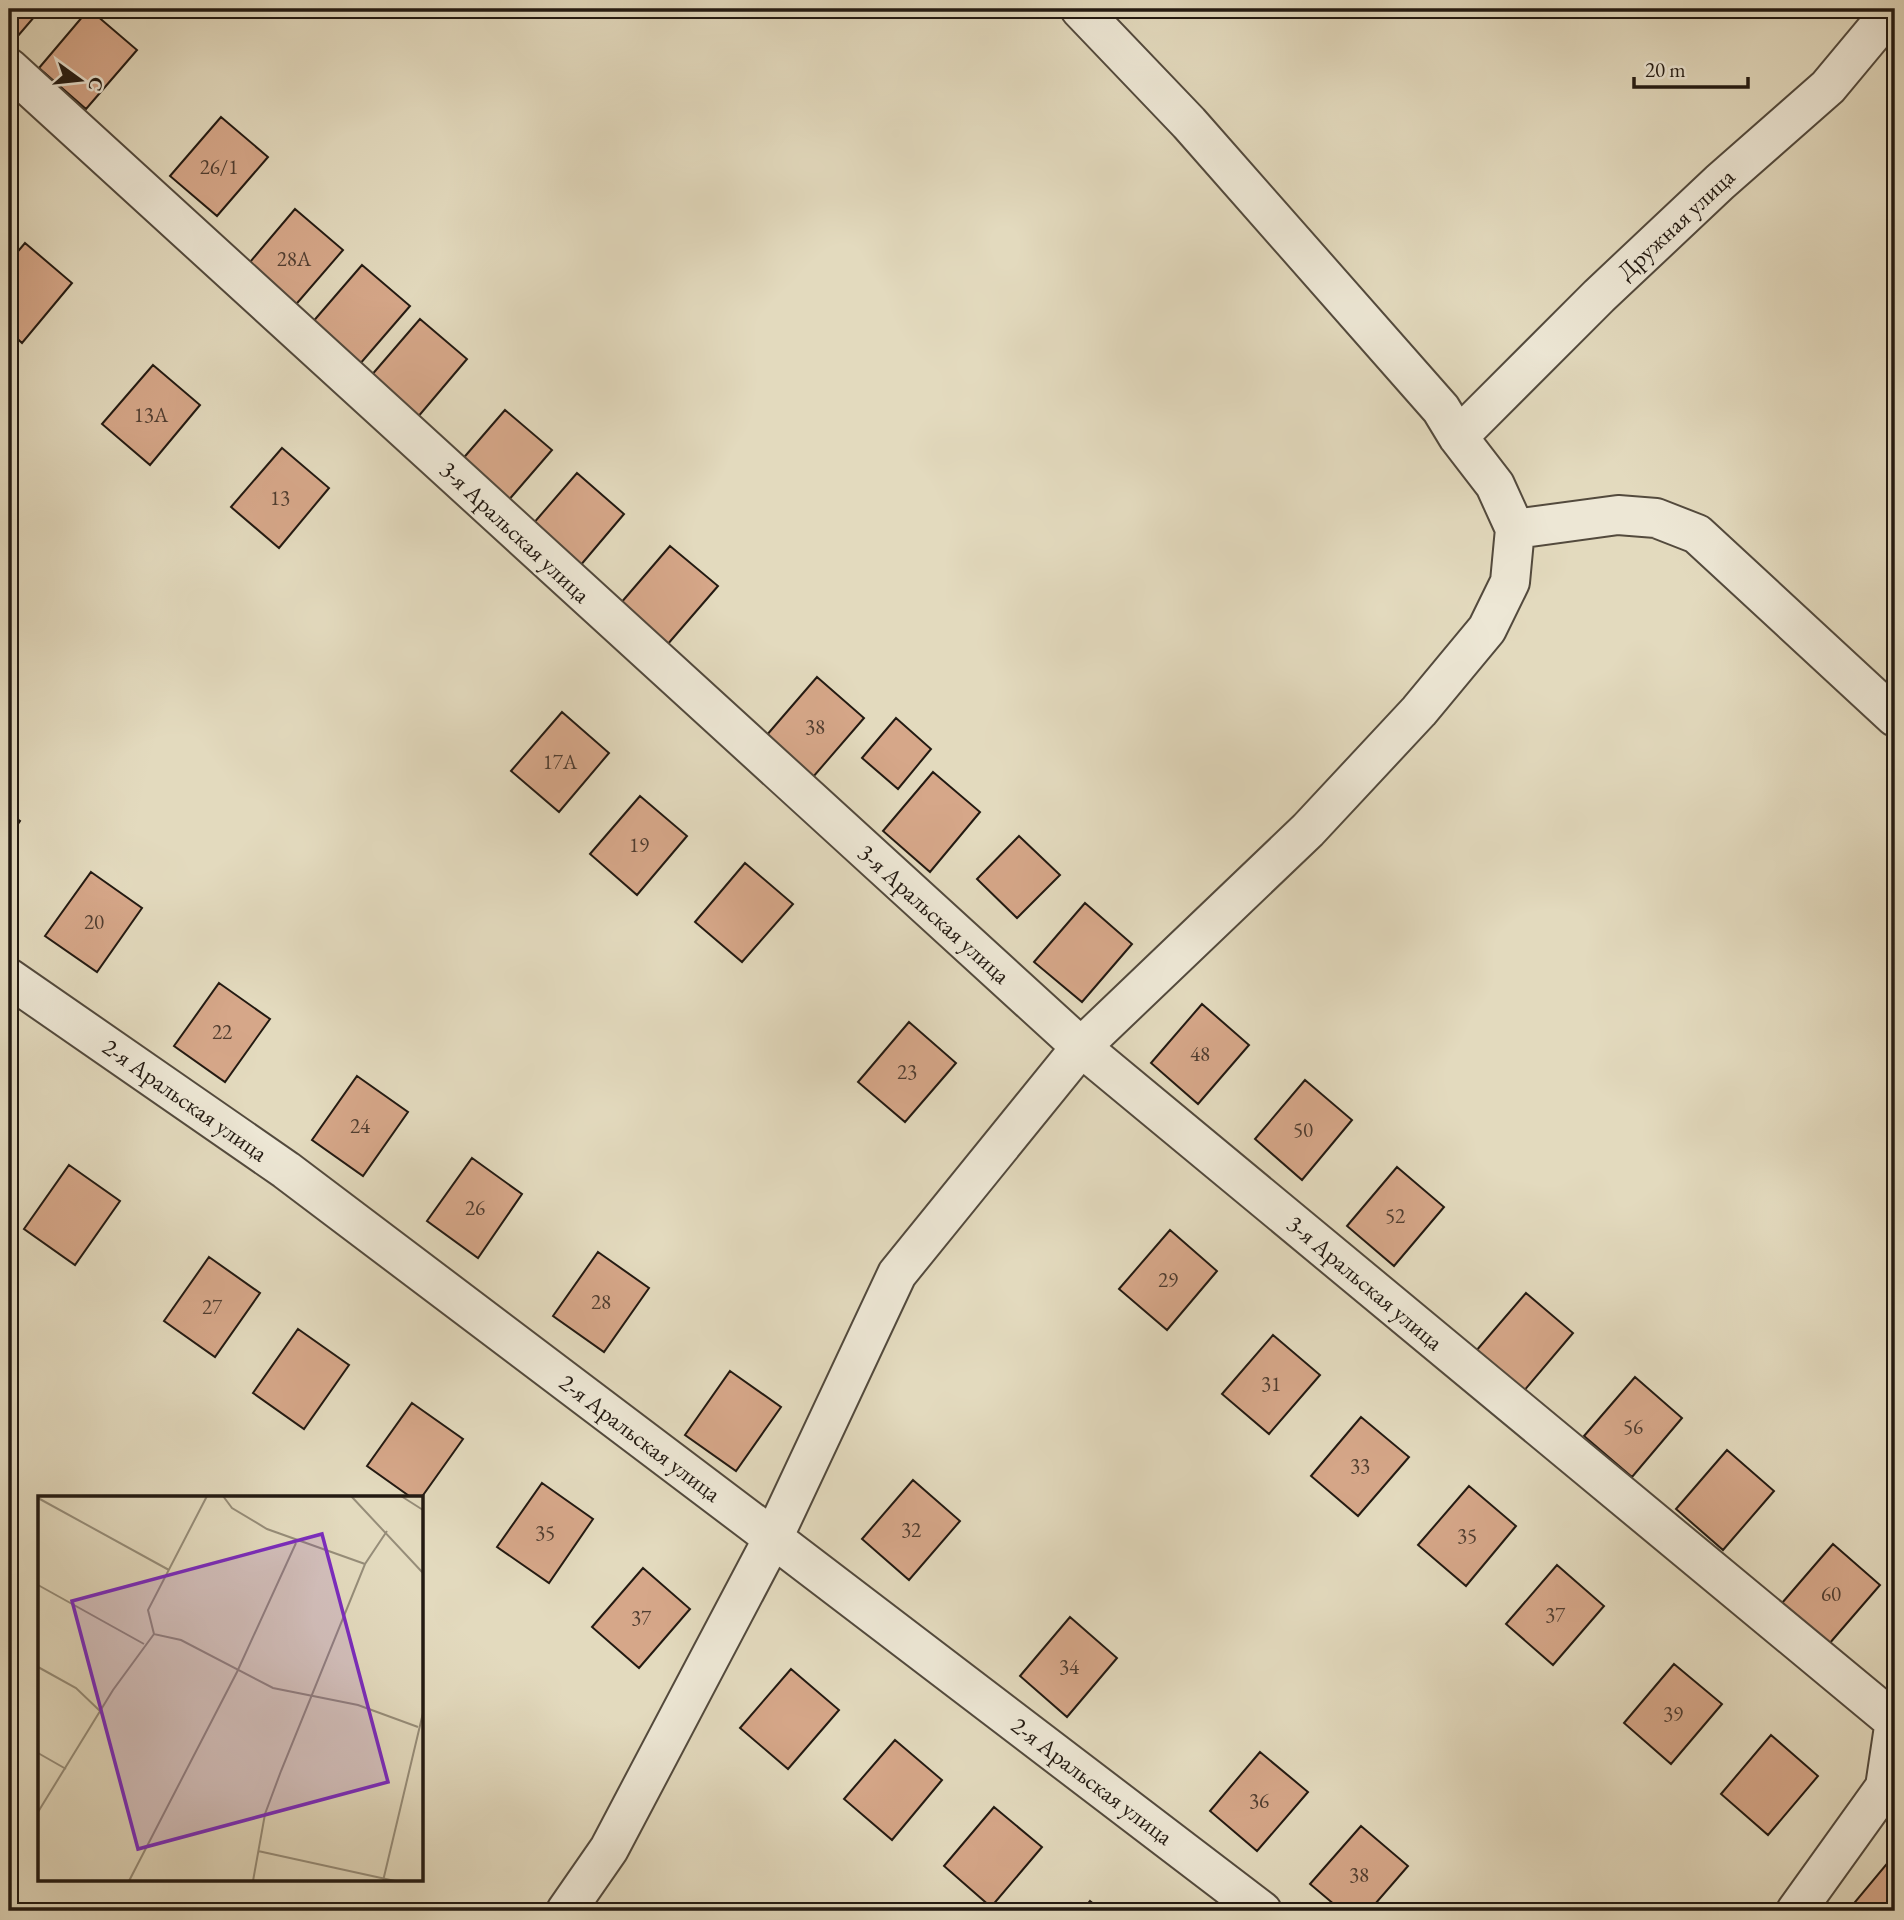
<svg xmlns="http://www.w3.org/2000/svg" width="1904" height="1920" viewBox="0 0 1904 1920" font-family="'EB Garamond',serif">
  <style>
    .building { fill: #d6a789; stroke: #231a12; stroke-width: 2 }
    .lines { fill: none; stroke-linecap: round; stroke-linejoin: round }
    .street-casing { stroke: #534a3d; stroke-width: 42 }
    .street { stroke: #ede7d5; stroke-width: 38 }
    .labels { text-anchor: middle; stroke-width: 5; stroke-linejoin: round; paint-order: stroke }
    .number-label { font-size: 21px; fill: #503d30 }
    .street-label { font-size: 24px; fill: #231a12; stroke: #ede7d5 }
    .inset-road { fill: none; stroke: #968d79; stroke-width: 2 }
    .view { fill: #7b2cbf; fill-opacity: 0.15; stroke: #7b2cbf; stroke-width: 3.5 }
    .inset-edge { fill: none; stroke: #231a12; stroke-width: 3.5 }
  </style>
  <rect width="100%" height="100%" fill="#e3dabe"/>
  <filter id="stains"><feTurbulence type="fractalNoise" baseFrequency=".00286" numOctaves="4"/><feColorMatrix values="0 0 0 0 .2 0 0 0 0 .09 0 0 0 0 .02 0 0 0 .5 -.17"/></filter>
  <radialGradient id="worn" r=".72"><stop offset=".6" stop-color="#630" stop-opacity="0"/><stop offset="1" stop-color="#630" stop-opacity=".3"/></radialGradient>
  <path class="building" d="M 9,9 L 41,9 L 17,37 L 9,30 Z
    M 89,9 L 137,50 L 86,109 L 39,68 Z
    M 221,117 L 268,157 L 217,216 L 170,176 Z
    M 295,209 L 343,250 L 292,309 L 245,268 Z
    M 25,243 L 72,283 L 22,343 L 9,331 L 9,262 Z
    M 362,265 L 410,306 L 359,365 L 311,324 Z
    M 420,319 L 467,359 L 417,418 L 370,377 Z
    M 153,365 L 200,405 L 150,465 L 102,424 Z
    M 505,410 L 552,450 L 501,509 L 454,469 Z
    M 282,448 L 329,488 L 279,548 L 231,507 Z
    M 577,473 L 624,514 L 574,573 L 526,532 Z
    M 670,546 L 718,586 L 667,645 L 620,604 Z
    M 817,677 L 864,718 L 813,777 L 766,736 Z
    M 562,712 L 609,753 L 559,812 L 511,771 Z
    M 896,718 L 931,749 L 898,789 L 862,758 Z
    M 933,772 L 980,812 L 930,872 L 883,831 Z
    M 640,796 L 687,836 L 637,895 L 590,854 Z
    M 9,813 L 20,821 L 9,837 Z
    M 1019,836 L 1060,875 L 1017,918 L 977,879 Z
    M 745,863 L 793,904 L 742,962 L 695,922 Z
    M 91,872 L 142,908 L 97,972 L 45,936 Z
    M 1085,903 L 1132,944 L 1082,1002 L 1034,962 Z
    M 219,983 L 270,1019 L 225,1082 L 174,1046 Z
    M 1202,1004 L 1249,1045 L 1198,1104 L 1151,1063 Z
    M 909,1022 L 956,1063 L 905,1122 L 858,1082 Z
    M 357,1076 L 408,1112 L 363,1176 L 312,1140 Z
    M 1305,1080 L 1352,1120 L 1302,1180 L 1255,1139 Z
    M 472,1158 L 522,1194 L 478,1258 L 427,1221 Z
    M 69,1165 L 120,1201 L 75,1265 L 24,1229 Z
    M 1397,1167 L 1444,1207 L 1394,1266 L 1347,1226 Z
    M 1170,1230 L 1217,1271 L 1167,1330 L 1119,1289 Z
    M 598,1252 L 649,1288 L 604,1352 L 553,1316 Z
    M 209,1257 L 260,1293 L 215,1357 L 164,1321 Z
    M 1526,1293 L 1573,1333 L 1523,1392 L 1476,1351 Z
    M 298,1329 L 349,1365 L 304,1429 L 253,1393 Z
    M 1273,1335 L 1320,1375 L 1269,1434 L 1222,1394 Z
    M 730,1371 L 781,1407 L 736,1471 L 685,1435 Z
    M 1635,1377 L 1682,1418 L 1632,1477 L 1584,1436 Z
    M 412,1403 L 463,1439 L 421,1498 L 412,1498 L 367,1466 Z
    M 1361,1417 L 1409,1457 L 1358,1516 L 1311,1476 Z
    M 1727,1450 L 1774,1491 L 1723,1550 L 1676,1509 Z
    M 913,1480 L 960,1521 L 909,1580 L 862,1539 Z
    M 542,1483 L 593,1519 L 549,1583 L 497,1547 Z
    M 1469,1486 L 1516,1526 L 1466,1586 L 1418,1545 Z
    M 1833,1544 L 1880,1585 L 1829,1644 L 1782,1603 Z
    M 1557,1565 L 1604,1606 L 1553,1665 L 1506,1624 Z
    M 643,1568 L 690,1609 L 639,1668 L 592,1627 Z
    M 1070,1617 L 1117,1658 L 1067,1717 L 1020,1676 Z
    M 1674,1664 L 1722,1704 L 1671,1764 L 1624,1723 Z
    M 791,1669 L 839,1710 L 788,1769 L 740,1728 Z
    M 1771,1735 L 1818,1776 L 1768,1835 L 1721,1794 Z
    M 895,1740 L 942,1780 L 892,1840 L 844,1799 Z
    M 1260,1752 L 1308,1792 L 1257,1851 L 1210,1811 Z
    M 994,1807 L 1042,1847 L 991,1907 L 944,1866 Z
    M 1361,1826 L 1408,1866 L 1369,1911 L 1342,1911 L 1310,1884 Z
    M 1895,1854 L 1895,1911 L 1854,1911 L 1850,1908 Z
    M 1090,1901 L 1102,1911 L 1082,1911 Z"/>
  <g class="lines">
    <g class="street-casing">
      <path id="street" d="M 9,68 L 1081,1047 L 1894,1721
        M 1458,437 L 1599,296 L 1720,182 L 1828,87 L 1893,9
        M 1515,529 L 1618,515 L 1656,518 L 1697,534 L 1895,717
        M 9,978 L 286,1170 L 773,1538 L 1262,1911
        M 566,1911 L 609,1849 L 773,1538 L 897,1274 L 1081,1047 L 1308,830 L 1419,711 L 1487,629 L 1510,582 L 1515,529 L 1495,485 L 1458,437 L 1441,409 L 1189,123 L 1080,9
        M 1796,1911 L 1885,1787 L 1895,1720"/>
    </g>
    <use href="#street" class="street"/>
  </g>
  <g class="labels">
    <g class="number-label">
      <text x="219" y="174">26/1</text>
      <text x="294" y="266">28А</text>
      <text x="151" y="422">13А</text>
      <text x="280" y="505">13</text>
      <text x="815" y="734">38</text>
      <text x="560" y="769">17А</text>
      <text x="639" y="852">19</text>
      <text x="94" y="929">20</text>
      <text x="222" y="1039">22</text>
      <text x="1200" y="1061">48</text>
      <text x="907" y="1079">23</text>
      <text x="360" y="1133">24</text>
      <text x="1303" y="1137">50</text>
      <text x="475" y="1215">26</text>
      <text x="1395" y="1223">52</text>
      <text x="1168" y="1287">29</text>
      <text x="601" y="1309">28</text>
      <text x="212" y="1314">27</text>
      <text x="1271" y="1391">31</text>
      <text x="1633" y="1434">56</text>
      <text x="1360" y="1473">33</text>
      <text x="911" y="1537">32</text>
      <text x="545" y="1540">35</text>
      <text x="1467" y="1543">35</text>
      <text x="1831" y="1601">60</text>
      <text x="1555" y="1622">37</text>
      <text x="641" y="1625">37</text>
      <text x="1069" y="1674">34</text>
      <text x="1673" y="1721">39</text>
      <text x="1259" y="1808">36</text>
      <text x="1359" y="1882">38</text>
    </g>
    <g class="street-label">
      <text transform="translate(1676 224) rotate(-43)" y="8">Дружная улица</text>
      <text transform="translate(515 532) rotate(43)" y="8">3-я Аральская улица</text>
      <text transform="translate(934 914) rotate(42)" y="8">3-я Аральская улица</text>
      <text transform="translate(185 1100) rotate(35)" y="8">2-я Аральская улица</text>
      <text transform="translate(1365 1283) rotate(40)" y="8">3-я Аральская улица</text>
      <text transform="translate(640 1438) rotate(37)" y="8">2-я Аральская улица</text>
      <text transform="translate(1092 1781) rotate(37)" y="8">2-я Аральская улица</text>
    </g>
  </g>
  <g transform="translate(38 1496)">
    <rect width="385" height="385" fill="#e3dabe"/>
    <path class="inset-road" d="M 185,0 L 194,12 L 229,33 L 327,68M 313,0 L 385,77M 363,0 L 385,14M 0,2 L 131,74M 0,89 L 106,148M 116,138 L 110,114 L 169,0M 0,171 L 38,192 L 62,215M 0,257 L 28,273M 0,316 L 75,194 L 116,138 L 143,144 L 235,192 L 320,209 L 380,231M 220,355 L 357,385M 91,385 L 199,176 L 258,47M 215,385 L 227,318 L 243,275 L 327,68 L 349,35M 345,385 L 385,217"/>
    <path class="view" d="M 284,38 L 350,286 L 100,353 L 34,105 Z"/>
    <rect width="385" height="385" class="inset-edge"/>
  </g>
  <rect width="1904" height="1920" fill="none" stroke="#e3dabe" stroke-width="35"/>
  <rect x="10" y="10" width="1883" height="1899" fill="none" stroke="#231a12" stroke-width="3.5"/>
  <rect x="18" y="18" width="1869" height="1885" fill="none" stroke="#231a12" stroke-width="2"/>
  <g transform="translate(80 80) rotate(105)" stroke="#ede7d5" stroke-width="5" paint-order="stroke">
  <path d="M0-5L12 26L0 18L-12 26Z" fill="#231a12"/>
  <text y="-10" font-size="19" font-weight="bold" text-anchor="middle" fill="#231a12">С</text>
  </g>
  <path d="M1634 77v10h114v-10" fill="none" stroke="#231a12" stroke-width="3.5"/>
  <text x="1645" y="77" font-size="21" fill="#231a12" stroke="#ede7d5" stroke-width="5" paint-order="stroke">20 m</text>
  <rect width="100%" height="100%" filter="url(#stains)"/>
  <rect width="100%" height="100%" fill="url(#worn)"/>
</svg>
